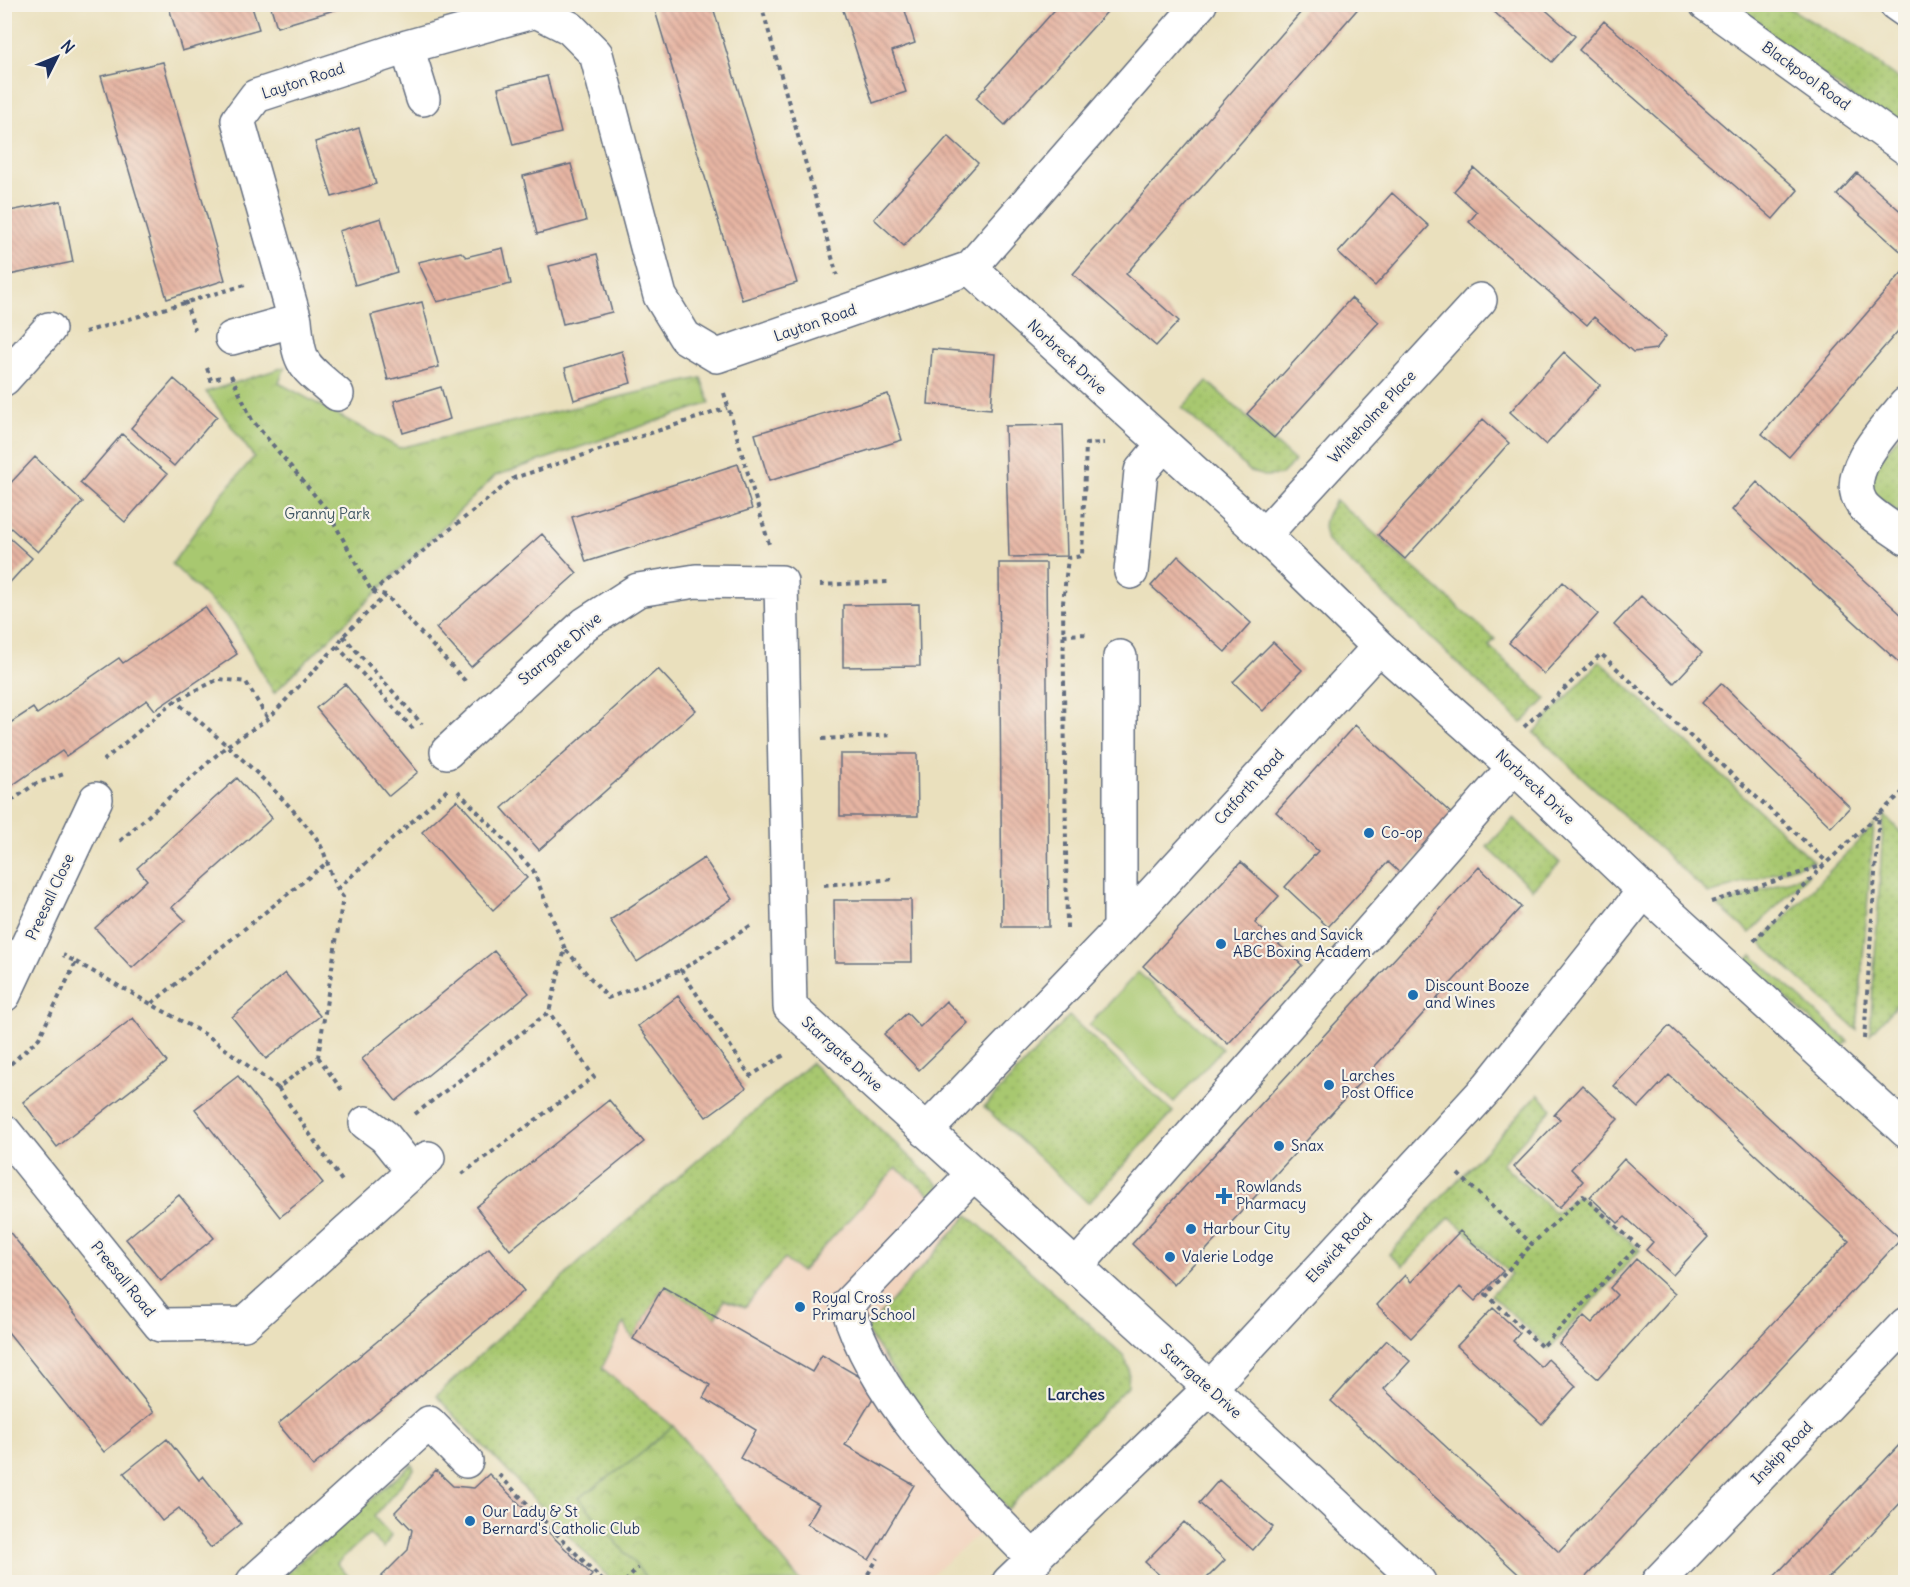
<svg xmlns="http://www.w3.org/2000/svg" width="1910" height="1587" viewBox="0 0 1910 1587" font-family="Delius,sans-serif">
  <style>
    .built { fill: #f2d4be }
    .grass { fill: url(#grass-dots); stroke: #627c67; stroke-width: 1.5 }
    .park { fill: url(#park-crowns); stroke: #627c67; stroke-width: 1.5 }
    .pitch { fill: #a8c870; stroke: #627c67; stroke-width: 1.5 }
    .building { fill: url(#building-back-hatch) }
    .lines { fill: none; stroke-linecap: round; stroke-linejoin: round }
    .minor-casing { stroke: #636d7f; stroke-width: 36 }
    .highway-casing { stroke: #636d7f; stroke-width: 36 }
    .path { stroke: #636d7f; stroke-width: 4; stroke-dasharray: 4.5 4.5; stroke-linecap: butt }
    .minor { stroke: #fff; stroke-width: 33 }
    .highway { stroke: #fff; stroke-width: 33 }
    .poi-dot { fill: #1f6fb2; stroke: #f7f3e8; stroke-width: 2 }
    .labels { text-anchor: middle; stroke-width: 4.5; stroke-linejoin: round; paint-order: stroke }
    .street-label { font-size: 15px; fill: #1b2f5e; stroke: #f7f3e8 }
    .park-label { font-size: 15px; fill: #3e5562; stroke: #f7f3e8 }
    .poi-label { font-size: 15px; fill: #1b2f5e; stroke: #f7f3e8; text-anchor: start }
    .neighbourhood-label { font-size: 16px; font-weight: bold; fill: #1b2f5e; stroke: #f7f3e8 }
  </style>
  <defs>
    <pattern id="grass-dots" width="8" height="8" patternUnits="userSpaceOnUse" patternTransform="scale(1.5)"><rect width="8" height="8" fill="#a8c870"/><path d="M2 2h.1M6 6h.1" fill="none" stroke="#90ac63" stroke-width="1.8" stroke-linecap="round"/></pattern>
    <pattern id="park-crowns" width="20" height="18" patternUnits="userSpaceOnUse" patternTransform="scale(1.5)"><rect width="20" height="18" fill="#a8c870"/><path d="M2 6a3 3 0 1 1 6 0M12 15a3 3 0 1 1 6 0" fill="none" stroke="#90ac63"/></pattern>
    <pattern id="building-back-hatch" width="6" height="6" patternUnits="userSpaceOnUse" patternTransform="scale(1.5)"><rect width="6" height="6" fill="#e7b5a3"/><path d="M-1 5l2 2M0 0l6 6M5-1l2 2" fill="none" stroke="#ba9488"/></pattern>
  </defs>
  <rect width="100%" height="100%" fill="#f7f3e8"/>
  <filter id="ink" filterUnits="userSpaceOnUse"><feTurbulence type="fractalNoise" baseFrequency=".0167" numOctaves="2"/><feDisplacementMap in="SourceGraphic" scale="12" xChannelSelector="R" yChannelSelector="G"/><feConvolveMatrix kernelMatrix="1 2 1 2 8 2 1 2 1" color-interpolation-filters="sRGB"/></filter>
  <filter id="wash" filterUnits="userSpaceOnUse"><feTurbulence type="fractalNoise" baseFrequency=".008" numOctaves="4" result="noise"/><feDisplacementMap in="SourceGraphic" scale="24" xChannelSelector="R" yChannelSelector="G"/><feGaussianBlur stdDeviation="1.35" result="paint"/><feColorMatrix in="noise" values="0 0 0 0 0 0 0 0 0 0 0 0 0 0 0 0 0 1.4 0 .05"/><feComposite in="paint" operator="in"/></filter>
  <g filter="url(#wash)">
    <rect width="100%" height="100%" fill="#eae0bd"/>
    <path class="built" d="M 811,1063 L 878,1125 L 960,1209 L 1124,1356 L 1129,1369 L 1128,1386 L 1008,1509 L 923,1582 L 613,1582 L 436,1396 L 584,1258 Z"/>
    <path class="grass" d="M 1725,5 L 1784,5 L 1860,50 L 1905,84 L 1905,135 Z
      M 1207,381 L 1295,461 L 1281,475 L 1264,476 L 1250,471 L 1182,408 Z
      M 1905,429 L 1905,518 L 1871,491 L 1871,470 Z
      M 1336,500 L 1495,639 L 1489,646 L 1546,699 L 1522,723 L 1327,541 C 1321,524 1325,515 1336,500 Z
      M 1600,661 L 1813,861 L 1709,894 L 1534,733 Z
      M 1884,814 L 1905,837 L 1905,996 L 1870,1034 Z
      M 1514,818 L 1560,863 L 1532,889 L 1487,847 Z
      M 1874,825 L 1857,1030 L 1760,943 Z
      M 1810,873 L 1750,933 L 1718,906 Z
      M 1752,955 L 1848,1041 L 1842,1048 L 1746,962 Z
      M 1069,1016 L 1173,1112 L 1088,1203 L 984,1107 Z
      M 811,1063 L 940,1186 L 933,1196 L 896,1168 L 801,1272 L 784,1259 L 745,1307 L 724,1300 L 716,1318 L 663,1287 L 633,1339 L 624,1323 L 602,1368 L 673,1426 L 635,1459 L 579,1498 L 650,1582 L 613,1582 L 436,1396 L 584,1258 Z
      M 1538,1094 L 1552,1109 L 1502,1163 L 1555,1213 L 1578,1195 L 1640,1250 L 1549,1349 L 1491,1295 L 1511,1274 L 1450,1217 L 1403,1266 L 1389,1254 Z
      M 968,1215 L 1124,1356 L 1129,1369 L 1128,1386 L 1008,1509 L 934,1433 L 866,1330 Z
      M 412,1464 L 414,1469 L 374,1517 L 391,1535 L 384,1548 L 369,1534 L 337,1563 L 353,1582 L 276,1582 Z"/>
    <path class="park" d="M 285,367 L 279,383 L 399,448 L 701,378 L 710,403 L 495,476 L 274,693 L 234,624 L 172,564 L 221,495 L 254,457 L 206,392 Z
      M 673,1426 L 801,1582 L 650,1582 L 579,1498 L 635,1459 Z"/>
    <path class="pitch" d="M 1138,972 L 1222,1049 L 1174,1102 L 1089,1025 Z"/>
    <g id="blocks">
      <path class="building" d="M 168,4 L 251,4 L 259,29 L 182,51 Z
        M 270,4 L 340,4 L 341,8 L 277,27 Z
        M 653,4 L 712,4 L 797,283 L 742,300 Z
        M 841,4 L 903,4 L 915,43 L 892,51 L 906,92 L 873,103 Z
        M 1060,4 L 1114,4 L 1005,125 L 976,98 Z
        M 1308,4 L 1362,4 L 1126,274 L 1179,321 L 1156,346 L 1073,274 Z
        M 1485,4 L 1539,4 L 1575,36 L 1552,62 Z
        M 1604,21 L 1798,190 L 1773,219 L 1579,50 Z
        M 163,62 L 225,280 L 167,299 L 101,76 Z
        M 547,76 L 561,133 L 513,145 L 498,88 Z
        M 359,128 L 376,184 L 332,197 L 315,142 Z
        M 948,136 L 978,163 L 904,246 L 874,219 Z
        M 571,164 L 586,221 L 537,234 L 523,176 Z
        M 1474,168 L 1666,336 L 1656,349 L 1633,352 L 1594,317 L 1587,325 L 1469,222 L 1477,212 L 1454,191 Z
        M 1857,173 L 1905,215 L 1905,255 L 1837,195 Z
        M 1392,193 L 1429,226 L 1375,286 L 1338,253 Z
        M 61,201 L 73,262 L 9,275 L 4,253 L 4,212 Z
        M 381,218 L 397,272 L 355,285 L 339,231 Z
        M 503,248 L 511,284 L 437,302 L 418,262 L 461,252 L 466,257 Z
        M 597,254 L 612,312 L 563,324 L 549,266 Z
        M 1905,269 L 1905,323 L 1789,457 L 1762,434 Z
        M 1351,298 L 1379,322 L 1274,438 L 1247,414 Z
        M 422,302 L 439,367 L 388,380 L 371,315 Z
        M 932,349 L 995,354 L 991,409 L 928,404 Z
        M 622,351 L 631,383 L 574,400 L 565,368 Z
        M 1564,352 L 1600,385 L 1546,445 L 1510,412 Z
        M 174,379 L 217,416 L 174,466 L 131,428 Z
        M 441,387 L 450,419 L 403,433 L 394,401 Z
        M 888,394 L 902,440 L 769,481 L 755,434 Z
        M 1483,419 L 1509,443 L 1405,559 L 1378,535 Z
        M 1063,425 L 1067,556 L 1009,557 L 1005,426 Z
        M 122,434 L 167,474 L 125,522 L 80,483 Z
        M 35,457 L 83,502 L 38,552 L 4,522 L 4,490 Z
        M 738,464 L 752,509 L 586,562 L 572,517 Z
        M 1757,482 L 1905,618 L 1905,668 L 1732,510 Z
        M 4,533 L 32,558 L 4,589 Z
        M 542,534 L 577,573 L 471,667 L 436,628 Z
        M 1178,556 L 1251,623 L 1225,652 L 1151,586 Z
        M 999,563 L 1046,563 L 1049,927 L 1002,927 Z
        M 1563,582 L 1598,614 L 1544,674 L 1509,643 Z
        M 1641,596 L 1702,653 L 1674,683 L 1614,625 Z
        M 919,604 L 920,666 L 843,667 L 843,605 Z
        M 205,607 L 237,654 L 155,710 L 147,700 L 66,756 L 62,751 L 4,791 L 4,727 L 33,708 L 37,714 L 119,658 L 123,663 Z
        M 1273,642 L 1302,670 L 1263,711 L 1233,682 Z
        M 658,669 L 696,710 L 539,850 L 502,808 Z
        M 1721,683 L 1850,807 L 1831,827 L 1702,703 Z
        M 345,684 L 418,772 L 389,796 L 316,708 Z
        M 1355,725 L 1454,816 L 1401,874 L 1388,862 L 1328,927 L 1285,887 L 1318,851 L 1276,812 Z
        M 840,754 L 917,754 L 918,816 L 840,816 Z
        M 237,778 L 272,818 L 172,907 L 185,920 L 132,968 L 95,928 L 147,880 L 137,868 Z
        M 457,800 L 527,878 L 493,910 L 422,832 Z
        M 704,858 L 732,899 L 637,962 L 610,920 Z
        M 1241,862 L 1279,896 L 1255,923 L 1302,965 L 1228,1044 L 1143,966 Z
        M 1479,867 L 1521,907 L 1174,1285 L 1132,1244 Z
        M 834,900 L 911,900 L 912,962 L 835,962 Z
        M 494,951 L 529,993 L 396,1101 L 362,1059 Z
        M 285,973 L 320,1016 L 266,1059 L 232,1017 Z
        M 678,996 L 746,1088 L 706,1117 L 638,1026 Z
        M 946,1001 L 968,1023 L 919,1070 L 884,1034 L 907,1013 L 920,1027 Z
        M 133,1018 L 167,1062 L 57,1147 L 23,1102 Z
        M 1669,1026 L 1901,1239 L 1581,1582 L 1527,1582 L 1331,1401 L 1387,1340 L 1410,1361 L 1384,1389 L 1559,1552 L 1849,1241 L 1669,1075 L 1638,1108 L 1614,1086 Z
        M 238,1076 L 323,1183 L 280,1217 L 195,1109 Z
        M 1582,1085 L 1618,1119 L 1571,1169 L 1583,1181 L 1559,1208 L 1514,1167 L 1560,1119 L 1554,1115 Z
        M 609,1100 L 644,1142 L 510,1250 L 476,1207 Z
        M 1624,1159 L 1708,1237 L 1673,1275 L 1646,1250 L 1653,1242 L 1625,1217 L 1618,1223 L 1590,1197 Z
        M 179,1195 L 214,1238 L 161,1281 L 126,1239 Z
        M 4,1225 L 154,1412 L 104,1452 L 4,1327 Z
        M 1460,1231 L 1503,1271 L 1475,1301 L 1460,1287 L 1411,1338 L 1377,1305 L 1405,1275 L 1411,1282 Z
        M 489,1248 L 524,1291 L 313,1466 L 278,1424 Z
        M 1636,1259 L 1675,1294 L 1598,1379 L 1559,1344 L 1584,1316 L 1592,1323 L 1617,1295 L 1610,1288 Z
        M 663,1287 L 812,1372 L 822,1355 L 879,1388 L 845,1445 L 914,1485 L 869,1560 L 807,1524 L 819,1504 L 740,1458 L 756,1430 L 703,1398 L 710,1385 L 633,1339 Z
        M 1493,1308 L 1520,1333 L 1513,1341 L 1541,1367 L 1548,1359 L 1576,1386 L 1542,1424 L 1457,1346 Z
        M 167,1439 L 199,1480 L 203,1476 L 241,1524 L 211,1548 L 179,1508 L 162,1521 L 124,1473 Z
        M 1905,1439 L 1905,1498 L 1862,1544 L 1824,1582 L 1769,1582 Z
        M 436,1470 L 453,1486 L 474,1488 L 489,1474 L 592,1575 L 586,1582 L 376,1582 L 408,1550 L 412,1530 L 395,1512 Z
        M 1219,1480 L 1273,1527 L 1253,1550 L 1199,1503 Z
        M 1184,1522 L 1225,1560 L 1203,1582 L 1167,1582 L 1145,1562 Z"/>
    </g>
  </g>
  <g filter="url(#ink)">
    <use href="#blocks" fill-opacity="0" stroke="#636d7f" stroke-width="1.5"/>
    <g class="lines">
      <g class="minor-casing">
        <path id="minor" d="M 536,4 L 536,11 L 570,28 L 596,54 L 660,296 L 685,337 L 717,356 L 970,268 L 1200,4
          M 1706,4 L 1906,148
          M 407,47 L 423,99
          M 970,268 L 1264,535 L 1379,647 L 1514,767 L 1644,891 L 1906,1131
          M 295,320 C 299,366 302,364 337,394
          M 232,338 L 295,320 L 238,120 L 256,96 L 407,47 L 536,11
          M 4,379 L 49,329
          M 1906,404 C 1888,426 1840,473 1862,504 C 1870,515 1894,529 1906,538
          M 1264,535 L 1480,300
          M 1131,572 L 1141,471 L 1163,445
          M 1120,657 L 1120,929
          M 447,752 L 585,624 L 638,590 L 696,581 L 781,582 L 790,1007 L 1210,1388 L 1419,1582
          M 4,995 L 96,799
          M 366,1123 L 385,1137 L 413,1172
          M 4,1131 L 160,1325 L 244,1324 L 428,1158
          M 926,1131 L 1120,929 L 1379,647
          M 973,1174 L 847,1305 C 875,1402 965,1489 1035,1560
          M 1075,1268 L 1514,767
          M 253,1582 L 429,1423 L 466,1461
          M 1009,1582 L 1210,1388 L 1431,1149 L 1488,1087 L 1644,891
          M 1658,1582 L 1906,1324"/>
      </g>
      <g class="highway-casing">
        <path id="highway" d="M 1896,4 L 1906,11"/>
      </g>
      <path class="path" d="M 761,4 L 837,275
        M 185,301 L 195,330
        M 85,332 L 245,285
        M 207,368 L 211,380 L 224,376
        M 231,375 L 252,420 L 327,510 L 372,592 L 386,595 L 467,683
        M 724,393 L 769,544
        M 820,585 L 888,582
        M 372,592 L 514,478 L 727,408
        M 1063,635 L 1090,634
        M 343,636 L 422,724
        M 337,646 L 415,731
        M 1524,727 L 1601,654 L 1827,862
        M 822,739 L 893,735
        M 103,761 L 175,701 L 219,679 L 246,682 L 268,719
        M 4,806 L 35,784 L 67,773
        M 120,841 L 228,745 L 268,719 L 337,646 L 343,636 L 386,595
        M 824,885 L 895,879
        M 337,889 L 447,790
        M 1711,902 L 1824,865
        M 750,926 L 681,970 L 750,1076 L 786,1054
        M 1067,928 L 1063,603 L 1068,558 L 1082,556 L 1086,444 L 1104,443
        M 1754,941 L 1824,865 L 1906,789
        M 566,950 L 608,998 L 681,970
        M 76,962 L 208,1036 L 278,1088 L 318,1057 L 343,897 C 328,880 329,853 314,835 C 276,787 222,740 175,701
        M 152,1003 L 329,861
        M 1864,1039 L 1879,813
        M 318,1057 L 344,1093
        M 4,1070 L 39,1038 L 76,962 L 63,955
        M 278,1088 L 344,1184
        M 415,1114 L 549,1012 L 565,949 L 533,870 L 456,789
        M 462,1174 L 594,1077 L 549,1012
        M 1458,1174 L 1532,1244 L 1583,1196 L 1638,1246 L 1542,1347 L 1486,1294 L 1532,1244
        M 499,1475 L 604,1582
        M 625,1582 L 638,1568
        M 863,1582 L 878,1558"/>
      <use href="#minor" class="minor"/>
      <use href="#highway" class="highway"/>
    </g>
  </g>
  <g class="poi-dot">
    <circle cx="1369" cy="833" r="6"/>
    <circle cx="1221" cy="944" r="6"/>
    <circle cx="1413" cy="995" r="6"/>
    <circle cx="1329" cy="1085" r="6"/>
    <circle cx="1279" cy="1146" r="6"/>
    <path d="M1221 1187h6v6h6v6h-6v6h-6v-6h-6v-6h6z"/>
    <circle cx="1191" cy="1229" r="6"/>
    <circle cx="1170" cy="1257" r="6"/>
    <circle cx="800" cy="1307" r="6"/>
    <circle cx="470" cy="1521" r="6"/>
  </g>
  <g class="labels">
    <g class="street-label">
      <text transform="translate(1806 76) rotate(36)" y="5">Blackpool Road</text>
      <text transform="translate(303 81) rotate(-18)" y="5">Layton Road</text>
      <text transform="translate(815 323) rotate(-19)" y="5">Layton Road</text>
      <text transform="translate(1067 357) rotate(43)" y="5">Norbreck Drive</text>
      <text transform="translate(1372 417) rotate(-47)" y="5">Whiteholme Place</text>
      <text transform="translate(560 649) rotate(-40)" y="5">Starrgate Drive</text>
      <text transform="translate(1249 787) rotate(-48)" y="5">Catforth Road</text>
      <text transform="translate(1535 787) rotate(43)" y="5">Norbreck Drive</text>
      <text transform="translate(50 897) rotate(-65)" y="5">Preesall Close</text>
      <text transform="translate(842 1054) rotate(42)" y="5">Starrgate Drive</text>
      <text transform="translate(1339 1248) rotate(-47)" y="5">Elswick Road</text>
      <text transform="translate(123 1279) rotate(51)" y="5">Preesall Road</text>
      <text transform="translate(1201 1381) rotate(42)" y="5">Starrgate Drive</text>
      <text transform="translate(1782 1453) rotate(-46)" y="5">Inskip Road</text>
    </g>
    <g class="park-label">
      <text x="327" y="519">Granny Park</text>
    </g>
    <g class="poi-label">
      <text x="1381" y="838">Co-op</text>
      <text x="1233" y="940">Larches and Savick<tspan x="1233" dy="17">ABC Boxing Academ</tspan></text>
      <text x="1425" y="991">Discount Booze<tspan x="1425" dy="17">and Wines</tspan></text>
      <text x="1341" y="1081">Larches<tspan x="1341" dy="17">Post Office</tspan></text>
      <text x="1291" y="1151">Snax</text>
      <text x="1236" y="1192">Rowlands<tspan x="1236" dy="17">Pharmacy</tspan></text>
      <text x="1203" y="1234">Harbour City</text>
      <text x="1182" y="1262">Valerie Lodge</text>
      <text x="812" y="1303">Royal Cross<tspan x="812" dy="17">Primary School</tspan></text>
      <text x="482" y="1517">Our Lady &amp; St<tspan x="482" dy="17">Bernard's Catholic Club</tspan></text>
    </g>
    <g class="neighbourhood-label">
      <text x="1076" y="1400">Larches</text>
    </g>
  </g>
  <rect width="1910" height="1587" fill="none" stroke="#f7f3e8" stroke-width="24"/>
  <g transform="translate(57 57) rotate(47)" stroke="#f7f3e8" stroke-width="4.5" paint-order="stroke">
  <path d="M0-4.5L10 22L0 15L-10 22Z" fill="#1b2f5e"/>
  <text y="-9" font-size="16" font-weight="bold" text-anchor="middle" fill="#1b2f5e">N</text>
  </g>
</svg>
